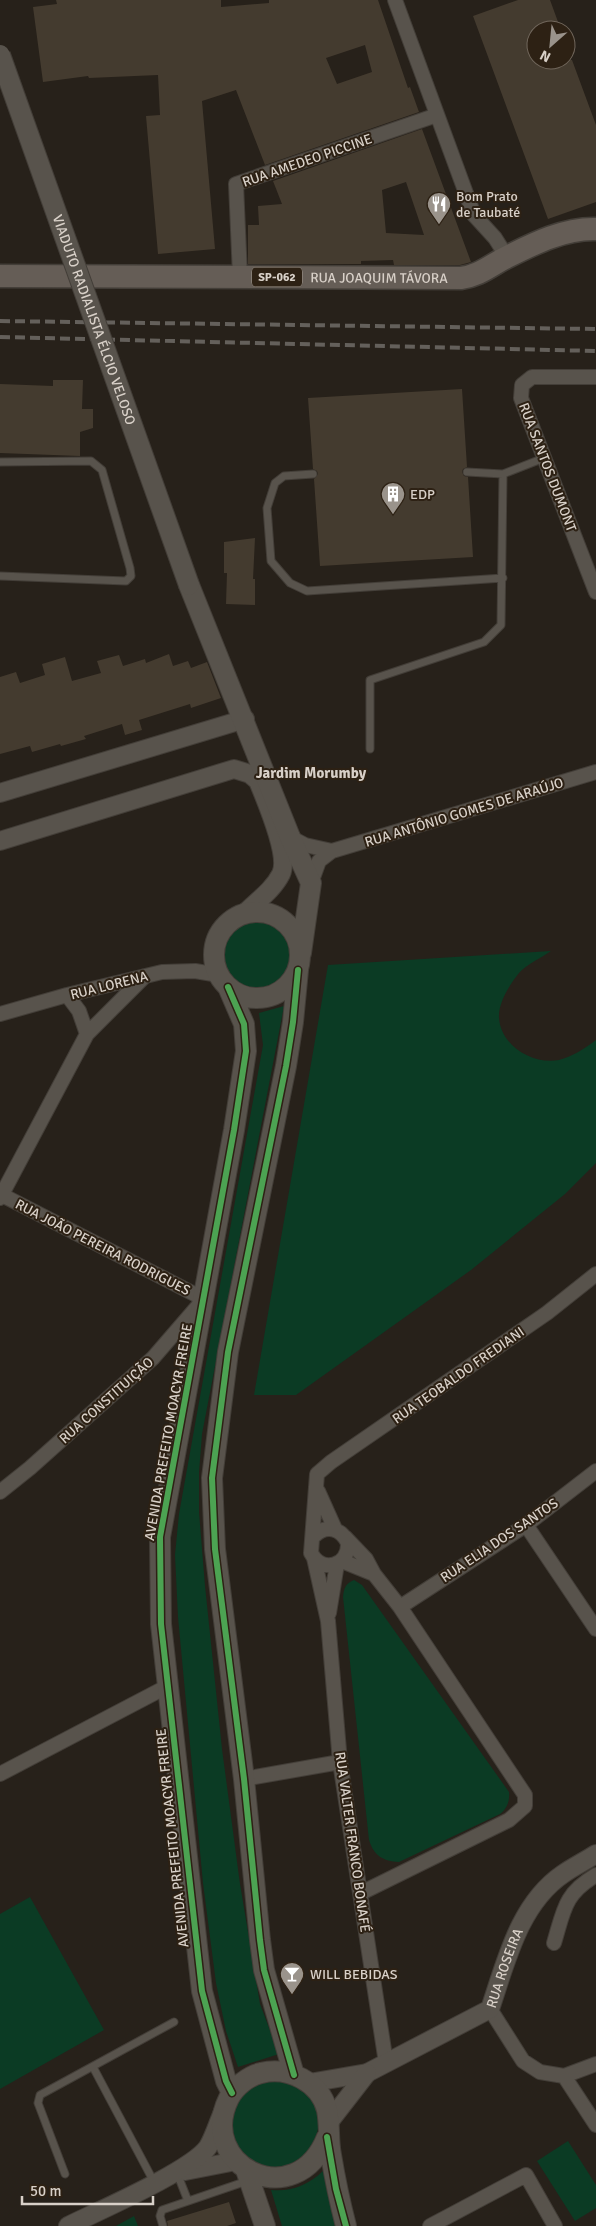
<svg xmlns="http://www.w3.org/2000/svg" width="596" height="2226" viewBox="0 0 596 2226" font-family="Signika,sans-serif">
  <style>
    .green { fill: #0b3b24 }
    .building { fill: #443b2f; fill-rule: evenodd }
    .lines { fill: none; stroke-linecap: round; stroke-linejoin: round }
    .service-casing { stroke: #433e38; stroke-width: 9 }
    .minor-casing { stroke: #433e38; stroke-width: 16 }
    .tertiary-casing { stroke: #433e38; stroke-width: 20 }
    .secondary-casing { stroke: #433e38; stroke-width: 22 }
    .primary-casing { stroke: #433e38; stroke-width: 25 }
    .service { stroke: #58534c; stroke-width: 7 }
    .minor { stroke: #58534c; stroke-width: 14 }
    .tertiary { stroke: #58534c; stroke-width: 18 }
    .secondary { stroke: #58534c; stroke-width: 20 }
    .primary { stroke: #655d56; stroke-width: 22 }
    .rail { stroke: #64605b; stroke-width: 4; stroke-dasharray: 10 5; stroke-linecap: butt }
    .secondary-bridge-casing { stroke: #433e38; stroke-width: 22; stroke-linecap: butt }
    .secondary-bridge { stroke: #58534c; stroke-width: 20 }
    .cycleway-casing { stroke: #2d2114; stroke-width: 9 }
    .cycleway { stroke: #4ca352; stroke-width: 6 }
    .labels { text-anchor: middle; stroke-width: 4; stroke-linejoin: round; paint-order: stroke }
    .shield { fill: #2d2114; stroke: #a59c92; stroke-width: 1 }
    .shield-label { font-size: 12px; font-weight: bold; fill: #d8d0c8 }
    .street-label { font-size: 14px; fill: #d8d0c8; stroke: #2d2114 }
    .poi-label { font-size: 14px; fill: #d8d0c8; stroke: #2d2114; text-anchor: start }
    .neighbourhood-label { font-size: 15px; font-weight: bold; fill: #d8d0c8; stroke: #2d2114 }
  </style>
  <rect width="100%" height="100%" fill="#27211a"/>
  <path class="green" d="M219 955a38 38 0 1 1 76 0a38 38 0 1 1-76 0Z
    M 551,951 C 541,958 527,964 519,973 C 510,984 498,1003 499,1018 C 501,1046 533,1065 559,1060 C 571,1057 586,1048 596,1040 L 596,1163 L 565,1194 L 471,1270 L 296,1395 L 254,1395 L 328,965 Z
    M 284,1006 L 202,1434 L 199,1472 L 199,1512 L 205,1586 L 222,1749 L 240,1884 L 260,2004 L 279,2054 L 238,2067 L 226,2031 L 216,1983 L 203,1883 L 178,1617 L 175,1555 L 179,1514 L 263,1045 L 259,1013 Z
    M 354,1580 L 362,1585 L 509,1792 C 510,1801 507,1809 500,1814 L 399,1862 C 383,1861 374,1856 369,1840 L 343,1597 C 344,1588 345,1584 354,1580 Z
    M 30,1897 L 104,2030 L 0,2089 L 0,1914 Z
    M 275,2078 C 284,2082 297,2084 304,2090 C 335,2114 313,2165 277,2167 C 251,2169 233,2149 232,2125 C 231,2121 230,2114 231,2110 C 233,2106 237,2101 240,2097 C 242,2095 244,2090 246,2088 C 253,2082 267,2081 275,2078 Z
    M 568,2141 L 596,2185 L 596,2208 L 575,2221 L 537,2161 Z
    M 323,2171 L 335,2226 L 282,2226 L 271,2190 C 292,2192 308,2185 323,2171 Z
    M 134,2216 L 138,2226 L 116,2226 Z"/>
  <path class="building" d="M 56,0 L 221,0 L 221,7 L 269,3 L 269,0 L 378,0 L 408,88 L 410,87 L 419,112 L 265,165 L 236,90 L 202,101 L 215,249 L 158,254 L 146,116 L 160,115 L 158,75 L 89,78 L 88,76 L 43,82 L 33,7 L 57,4 ZM 365,45 L 372,72 L 337,84 L 326,58 Z
    M 518,0 L 550,0 L 561,30 L 536,30 L 536,60 L 572,60 L 596,125 L 596,202 L 548,219 L 473,16 Z
    M 422,129 L 471,262 L 460,265 L 394,265 L 393,260 L 361,261 L 361,264 L 248,264 L 248,225 L 259,225 L 258,206 L 282,204 L 273,181 ZM 406,182 L 424,235 L 386,233 L 382,190 Z
    M 53,380 L 83,380 L 82,409 L 93,409 L 93,428 L 80,432 L 80,456 L 0,453 L 0,384 L 53,386 Z
    M 462,389 L 467,467 L 463,469 L 462,472 L 464,476 L 468,477 L 473,557 L 320,566 L 314,479 L 318,474 L 317,471 L 313,469 L 308,398 Z
    M 255,538 L 253,579 L 255,579 L 255,605 L 226,604 L 227,573 L 224,573 L 224,542 Z
    M 169,654 L 173,666 L 188,661 L 191,668 L 207,662 L 221,698 L 191,708 L 190,704 L 139,720 L 142,730 L 125,735 L 122,724 L 84,736 L 86,739 L 61,746 L 60,744 L 32,752 L 30,746 L 0,754 L 0,677 L 16,672 L 20,683 L 45,675 L 42,664 L 65,657 L 72,681 L 101,673 L 97,661 L 119,655 L 123,666 L 145,659 L 146,663 Z
    M 229,2202 L 236,2223 L 227,2226 L 168,2226 L 167,2221 Z"/>
  <g class="lines">
    <g class="service-casing">
      <path id="service" d="M 0,462 L 91,461 L 102,470 L 130,568 L 131,576 L 126,581 L 0,576
        M 467,472 L 503,474
        M 313,474 L 284,476 L 275,483 L 267,508 L 271,561 L 290,583 L 307,591 L 503,578
        M 370,749 L 370,680 L 484,642 L 501,625 L 503,474 L 544,458
        M 93,2067 L 154,2182
        M 177,2173 L 188,2201
        M 65,2174 L 38,2103 L 40,2095 L 174,2022
        M 163,2226 L 160,2216 L 162,2210 L 247,2181"/>
    </g>
    <g class="minor-casing">
      <path id="minor" d="M 395,0 L 474,215 L 495,238 L 507,257
        M 240,276 L 236,184 L 437,115
        M 596,377 L 532,377 L 522,385 L 521,398 L 596,592
        M 290,837 L 305,845 L 332,851
        M 311,883 L 319,861 L 332,851 L 596,772
        M 67,995 L 79,1011 L 87,1034
        M 0,1014 L 67,995 L 162,972 L 195,971 L 219,975
        M 0,1198 L 87,1034 L 145,976
        M 318,1491 L 335,1529
        M 0,1492 L 30,1468 L 153,1358 L 204,1299 L 2,1195
        M 526,1525 L 596,1629
        M 314,1536 C 326,1524 341,1528 348,1543 C 349,1566 322,1574 311,1553 L 317,1474 L 331,1462 L 547,1313 L 596,1274
        M 345,1537 L 366,1559 L 374,1574 L 400,1607 L 525,1795 L 525,1806 L 509,1820 L 361,1893
        M 314,1558 L 328,1621 L 340,1762 L 386,2063
        M 342,1561 L 374,1574
        M 400,1607 L 526,1525 L 596,1471
        M 329,1613 L 337,1564
        M 0,1774 L 168,1686
        M 244,1779 L 340,1762
        M 554,1943 C 564,1910 564,1894 596,1875
        M 490,2009 L 523,2061 L 540,2072 L 564,2076
        M 564,2076 L 596,2125
        M 564,2076 L 596,2064
        M 430,2226 L 526,2175 L 555,2226"/>
    </g>
    <g class="tertiary-casing">
      <g id="tertiary">
        <path d="M 0,793 L 245,719"/>
        <path d="M 0,841 L 234,769 L 250,774 L 258,781 C 266,801 290,855 281,874 C 273,890 257,901 244,914"/>
        <path id="s1" d="M 309,2083 L 367,2073 L 490,2009 C 506,1962 519,1904 563,1874 C 573,1867 585,1861 596,1854"/>
        <path d="M 329,2122 L 367,2073"/>
        <path d="M 185,2171 L 236,2161"/>
        <path d="M 68,2226 C 98,2211 191,2171 208,2147 C 214,2137 218,2123 223,2112"/>
      </g>
    </g>
    <g class="secondary-casing">
      <path id="secondary" d="M 189,585 L 290,837 L 311,883 L 301,953
        M214 955a43 43 0 1 1 86 0a43 43 0 1 1-86 0Z
        M 228,987 L 244,1024 L 246,1051 L 234,1130 L 160,1537 L 161,1624 L 202,1991 L 226,2081 L 232,2093
        M 294,2075 L 264,1970 L 260,1940 L 244,1779 L 215,1549 L 212,1478 L 228,1352 L 286,1066 L 293,1022 L 298,970
        M 327,2137 C 296,2216 195,2166 229,2098 C 235,2087 248,2076 261,2073 C 288,2066 320,2082 327,2110 C 330,2125 328,2140 331,2155 C 335,2179 340,2203 346,2226
        M 246,2170 L 265,2226"/>
    </g>
    <g class="primary-casing">
      <g id="primary">
        <path id="s2" d="M 0,276 L 461,278 C 479,276 491,265 507,257 C 535,243 565,228 596,229"/>
      </g>
    </g>
    <use href="#service" class="service"/>
    <use href="#minor" class="minor"/>
    <use href="#tertiary" class="tertiary"/>
    <use href="#secondary" class="secondary"/>
    <use href="#primary" class="primary"/>
    <path class="rail" d="M 0,321 L 596,329
      M 0,337 L 596,351"/>
    <g class="secondary-bridge-casing">
      <g id="secondary-bridge">
        <path id="s3" d="M 0,55 L 189,585"/>
      </g>
    </g>
    <use href="#secondary-bridge" class="secondary-bridge"/>
    <g class="cycleway-casing">
      <path id="cycleway" d="M 228,987 L 244,1024 L 246,1051 L 234,1130 L 160,1537 L 161,1624 L 202,1991 L 226,2081 L 232,2093
        M 294,2075 L 264,1970 L 260,1940 L 244,1779 L 215,1549 L 212,1478 L 228,1352 L 286,1066 L 293,1022 L 298,970
        M 327,2137 L 336,2189 L 346,2226"/>
    </g>
    <use href="#cycleway" class="cycleway"/>
  </g>
  <defs>
    <g id="restaurant-pin" transform="scale(1.25)"><path d="M0 17L-7.5 6A9.5 9.5 0 1 1 7.5 6Z" fill="#9a938b" stroke="#2d2114"/><path d="M-5-6h1v4h1v-4h1v4h1v-4h1v5L-1.5 .5V6h-2V.5L-5-1ZM5-6V6H3V1.5H1.5Q1.5-4 5-6Z" fill="#fff"/></g>
    <g id="building-pin" transform="scale(1.25)"><path d="M0 17L-7.5 6A9.5 9.5 0 1 1 7.5 6Z" fill="#9a938b" stroke="#2d2114"/><path d="M-4-6H4V6H1V3H-1V6H-4ZM-2.5-4.3h1.7v1.8h-1.7ZM.8-4.3h1.7v1.8H.8ZM-2.5-1h1.7V.8h-1.7ZM.8-1h1.7V.8H.8Z" fill="#fff"/></g>
    <g id="bar-pin" transform="scale(1.25)"><path d="M0 17L-7.5 6A9.5 9.5 0 1 1 7.5 6Z" fill="#9a938b" stroke="#2d2114"/><path d="M-6-5H6L.8 .8V4.5H3.5V6h-7V4.5H-.8V.8Z" fill="#fff"/></g>
  </defs>
  <g fill-rule="evenodd">
    <use href="#restaurant-pin" x="439" y="204"/>
    <use href="#building-pin" x="393" y="494"/>
    <use href="#bar-pin" x="292" y="1974"/>
  </g>
  <g class="labels">
    <rect class="shield" x="252" y="267.5" width="50" height="19" rx="4"/>
    <g class="shield-label">
      <text x="277" y="281">SP-062</text>
    </g>
    <g class="street-label">
      <text transform="translate(307 160) rotate(-19)" y="5">RUA AMEDEO PICCINE</text>
      <text dy="5" stroke="none"><textPath href="#s2" startOffset="379">RUA JOAQUIM TÁVORA</textPath></text>
      <text dy="5" stroke="none"><textPath href="#s3" startOffset="281">VIADUTO RADIALISTA ÉLCIO VELOSO</textPath></text>
      <text transform="translate(548 467) rotate(69)" y="5">RUA SANTOS DUMONT</text>
      <text transform="translate(464 812) rotate(-17)" y="5">RUA ANTÔNIO GOMES DE ARAÚJO</text>
      <text transform="translate(109 985) rotate(-14)" y="5">RUA LORENA</text>
      <text transform="translate(103 1247) rotate(27)" y="5">RUA JOÃO PEREIRA RODRIGUES</text>
      <text transform="translate(458 1375) rotate(-35)" y="5">RUA TEOBALDO FREDIANI</text>
      <text transform="translate(106 1400) rotate(-42)" y="5">RUA CONSTITUIÇÃO</text>
      <text transform="translate(168 1432) rotate(-80)" y="5">AVENIDA PREFEITO MOACYR FREIRE</text>
      <text transform="translate(499 1540) rotate(-34)" y="5">RUA ELIA DOS SANTOS</text>
      <text transform="translate(172 1838) rotate(-96)" y="5">AVENIDA PREFEITO MOACYR FREIRE</text>
      <text transform="translate(353 1842) rotate(82)" y="5">RUA VALTER FRANCO BONAFÉ</text>
      <text dy="5" stroke="none"><textPath href="#s1" startOffset="241">RUA ROSEIRA</textPath></text>
    </g>
    <g class="poi-label">
      <text x="456" y="201">Bom Prato<tspan x="456" dy="16">de Taubaté</tspan></text>
      <text x="410" y="499">EDP</text>
      <text x="310" y="1979">WILL BEBIDAS</text>
    </g>
    <g class="neighbourhood-label">
      <text x="311" y="778">Jardim Morumby</text>
    </g>
  </g>
  <g transform="translate(551 45) rotate(207)"><circle r="24" fill="#2d2114" stroke="#71675c"/>
  <path d="M0-4L9 19L0 12L-9 19Z" fill="#9a938b"/>
  <text y="-8" font-size="14" font-weight="bold" text-anchor="middle" fill="#d8d0c8">N</text>
  </g>
  <path d="M22 2196v8h131v-8" fill="none" stroke="#d8d0c8" stroke-width="2.5"/>
  <text x="30" y="2196" font-size="15" fill="#d8d0c8" stroke="#2d2114" stroke-width="4" paint-order="stroke">50 m</text>
</svg>
